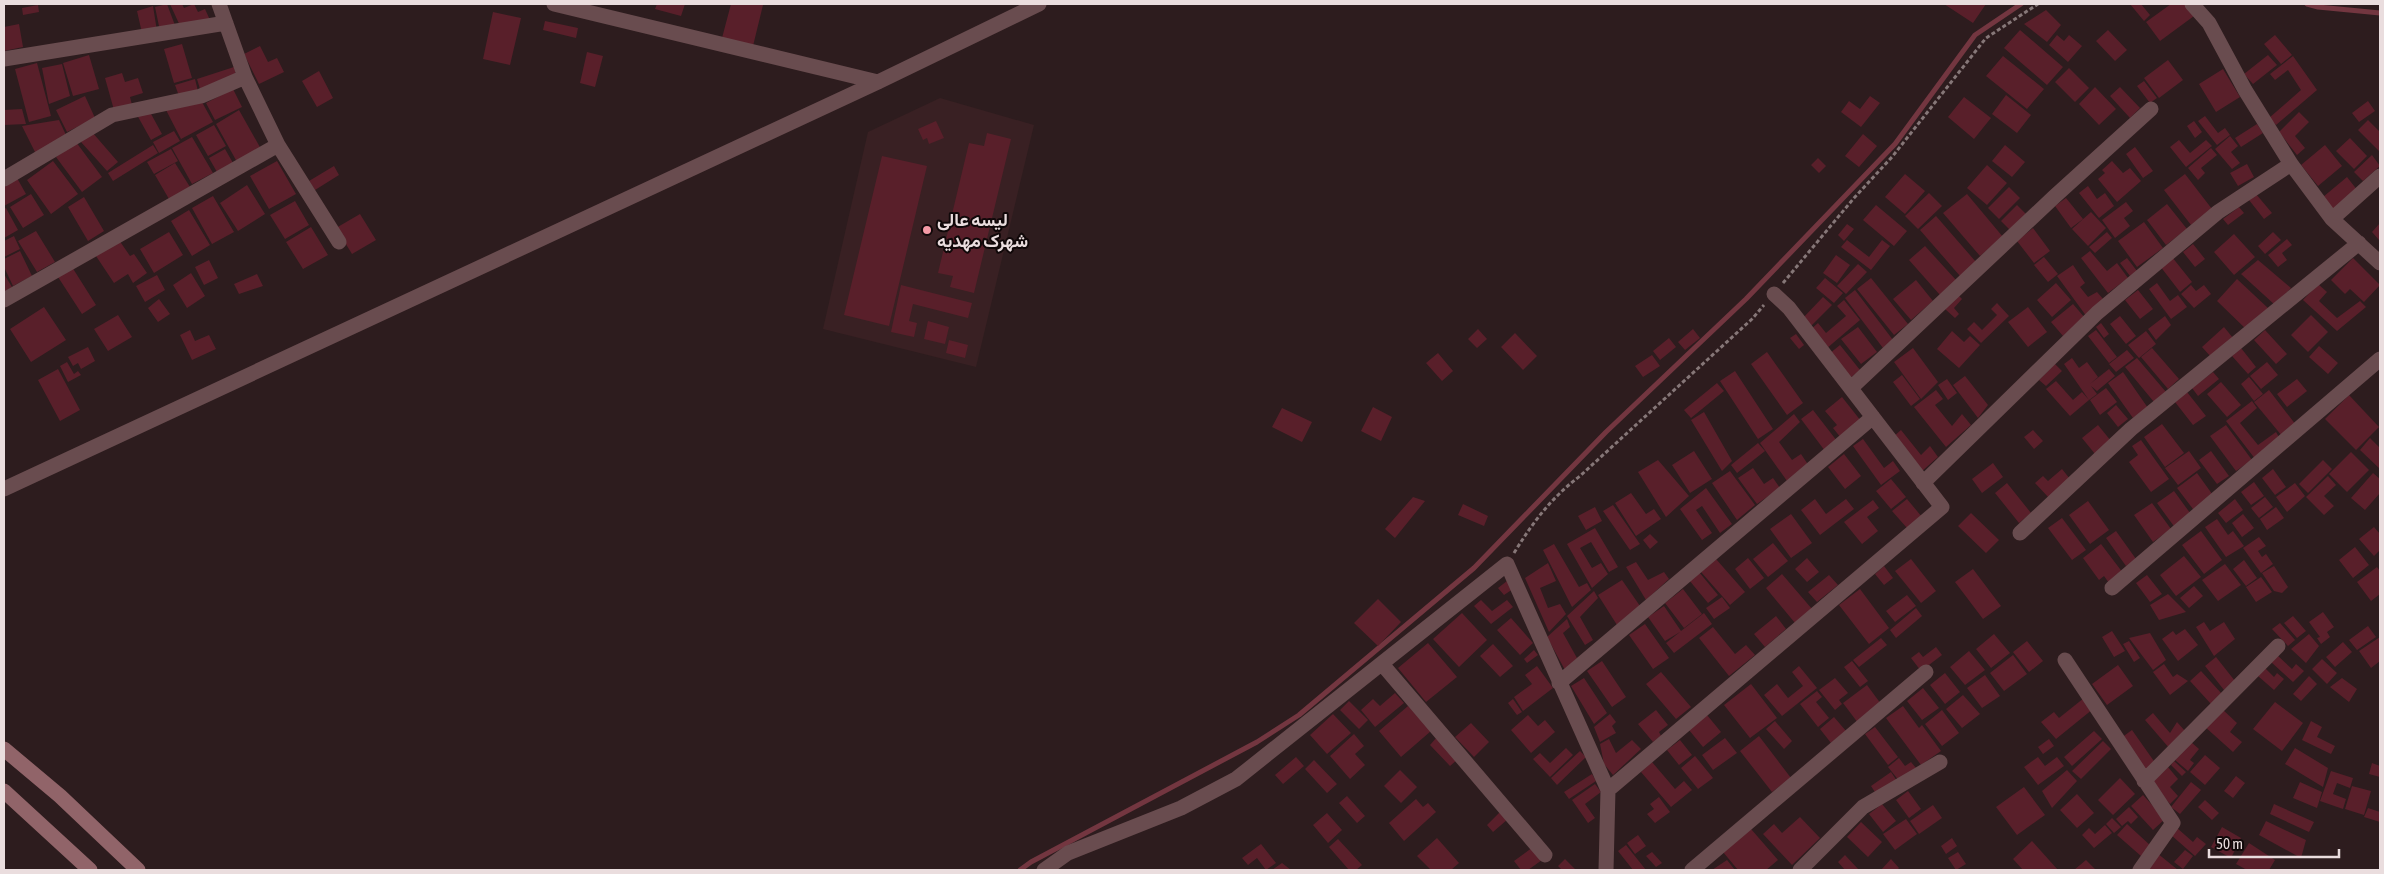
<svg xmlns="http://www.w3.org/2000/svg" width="2384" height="874" viewBox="0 0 2384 874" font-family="'Asap Condensed',Vazirmatn,sans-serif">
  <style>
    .built { fill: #392023 }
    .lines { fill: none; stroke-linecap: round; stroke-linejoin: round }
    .stream { stroke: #733640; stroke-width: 5 }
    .building { fill: #591f2a }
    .path { stroke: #867778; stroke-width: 3; stroke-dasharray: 4 2.5; stroke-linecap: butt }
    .street { stroke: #694c4f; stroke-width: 15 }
    .secondary { stroke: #916469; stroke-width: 15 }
    .poi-dot { fill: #f49aa6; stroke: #100809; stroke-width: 2 }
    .labels { text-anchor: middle; stroke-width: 4; stroke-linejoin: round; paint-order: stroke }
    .poi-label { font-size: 18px; font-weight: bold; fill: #eaddde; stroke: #100809; text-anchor: start }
  </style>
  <rect width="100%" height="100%" fill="#2d1c1e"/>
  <path class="built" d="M 940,98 L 1034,125 L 976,367 L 823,329 L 868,132 Z"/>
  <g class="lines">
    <path class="stream" d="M 2307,4 L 2318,7 L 2380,13
      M 1020,870 L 1031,862 L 1257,742 L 1299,715 L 1474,568 L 1606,432 L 1746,299 L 1895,144 L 1975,35 L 2021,4"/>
  </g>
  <path class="building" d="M 167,4 L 176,28 L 160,31 L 155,7 Z
    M 170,4 L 182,4 L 184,8 L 194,4 L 198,12 L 205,9 L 210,20 L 181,28 Z
    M 657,4 L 685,4 L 681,16 L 655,9 Z
    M 731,4 L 763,5 L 753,46 L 722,38 Z
    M 1944,4 L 1986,4 L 1973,23 Z
    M 2130,4 L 2141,4 L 2150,15 L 2144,21 Z
    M 2171,4 L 2185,4 L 2194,16 L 2160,41 L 2146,22 Z
    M 38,5 L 39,12 L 23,15 L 22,8 Z
    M 153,6 L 157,31 L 142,33 L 137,11 Z
    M 2046,10 L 2061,25 L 2047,42 L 2024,24 Z
    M 493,12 L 521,18 L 510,65 L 483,59 Z
    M 545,21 L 578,28 L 576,38 L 543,30 Z
    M 19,24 L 23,47 L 4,51 L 4,27 Z
    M 2020,30 L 2063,67 L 2047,85 L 2004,48 Z
    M 2108,30 L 2127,50 L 2115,61 L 2096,41 Z
    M 2057,35 L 2064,41 L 2069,35 L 2082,46 L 2068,62 L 2049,45 Z
    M 2275,35 L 2292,55 L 2281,64 L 2264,44 Z
    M 182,44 L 192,78 L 174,83 L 164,49 Z
    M 260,46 L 268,62 L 277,58 L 284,72 L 259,84 L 244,54 Z
    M 587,52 L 603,56 L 595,87 L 580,83 Z
    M 89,55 L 99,89 L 73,96 L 63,63 Z
    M 2268,55 L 2277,65 L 2253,84 L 2244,74 Z
    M 2003,56 L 2044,89 L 2027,109 L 1986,76 Z
    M 2293,56 L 2317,90 L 2276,125 L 2269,118 L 2301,90 L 2288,70 L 2275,80 L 2270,74 Z
    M 2168,60 L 2183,80 L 2159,98 L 2144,78 Z
    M 37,63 L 51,116 L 29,122 L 15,69 Z
    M 62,64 L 70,96 L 49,104 L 42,68 Z
    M 234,67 L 237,78 L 200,89 L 197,79 Z
    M 2069,68 L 2089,88 L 2075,102 L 2055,82 Z
    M 2223,69 L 2240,97 L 2216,112 L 2199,84 Z
    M 319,71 L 333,98 L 317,107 L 302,81 Z
    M 122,73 L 125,82 L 138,78 L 143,93 L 130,97 L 132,105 L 114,110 L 105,78 Z
    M 195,79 L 198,91 L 179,96 L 175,85 Z
    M 2144,81 L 2157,98 L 2150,103 L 2137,86 Z
    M 2095,87 L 2116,109 L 2099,125 L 2079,104 Z
    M 2120,87 L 2140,108 L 2130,118 L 2110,96 Z
    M 233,89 L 242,107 L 215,120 L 206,103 Z
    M 2006,95 L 2031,115 L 2017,133 L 1992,114 Z
    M 85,96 L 95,118 L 67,132 L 56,110 Z
    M 1870,96 L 1880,103 L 1861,127 L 1841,112 L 1849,101 L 1860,109 Z
    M 1964,97 L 1991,118 L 1974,139 L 1948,117 Z
    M 2368,101 L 2375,111 L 2359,122 L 2352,113 Z
    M 202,102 L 213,122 L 181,139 L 166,110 Z
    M 22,109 L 26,124 L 4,125 L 4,110 Z
    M 239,110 L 261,149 L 237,162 L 216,124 Z
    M 150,112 L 162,134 L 151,140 L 137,115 Z
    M 2299,112 L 2309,122 L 2295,136 L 2305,148 L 2297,155 L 2279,132 Z
    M 2205,116 L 2218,133 L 2225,128 L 2230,135 L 2217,145 L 2198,121 Z
    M 59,120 L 66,135 L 36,154 L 22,126 Z
    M 2368,120 L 2380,132 L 2380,152 L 2358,130 Z
    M 936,121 L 944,138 L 929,144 L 927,138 L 923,140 L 918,129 Z
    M 2194,121 L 2202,132 L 2195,138 L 2187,126 Z
    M 2257,124 L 2263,133 L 2241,147 L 2235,138 Z
    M 214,125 L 226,146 L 208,156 L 196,135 Z
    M 174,131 L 180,141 L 159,153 L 153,142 Z
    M 92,132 L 118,162 L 107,171 L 81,142 Z
    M 987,133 L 1011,139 L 974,293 L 950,287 L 953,276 L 938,273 L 969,143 L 984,146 Z
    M 1863,134 L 1877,146 L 1859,167 L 1845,156 Z
    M 2230,136 L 2238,146 L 2231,152 L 2240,163 L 2232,169 L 2215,149 Z
    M 192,137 L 213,173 L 192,184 L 172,148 Z
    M 2350,138 L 2367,156 L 2354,169 L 2336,151 Z
    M 2179,140 L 2190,153 L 2206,140 L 2212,146 L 2186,167 L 2170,147 Z
    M 76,142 L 102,177 L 82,192 L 56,157 Z
    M 153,145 L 158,153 L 113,181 L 108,173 Z
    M 2005,145 L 2025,162 L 2012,177 L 1992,161 Z
    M 2325,145 L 2342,166 L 2318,186 L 2301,165 Z
    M 2135,147 L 2153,171 L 2143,178 L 2126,154 Z
    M 2211,148 L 2217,155 L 2201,168 L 2205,173 L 2198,180 L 2188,168 Z
    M 171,149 L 178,161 L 154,174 L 147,162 Z
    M 225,149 L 233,163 L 217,172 L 209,158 Z
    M 2372,155 L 2380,166 L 2363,181 L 2354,172 Z
    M 882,156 L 927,166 L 889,326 L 844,315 Z
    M 1818,158 L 1826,166 L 1819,173 L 1811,165 Z
    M 53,161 L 78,194 L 51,214 L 27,180 Z
    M 277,161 L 296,194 L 269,209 L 250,176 Z
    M 2112,161 L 2123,173 L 2130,168 L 2141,181 L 2117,202 L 2098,179 L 2105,173 L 2102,170 Z
    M 175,163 L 190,187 L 169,199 L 155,175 Z
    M 2247,164 L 2254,177 L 2238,186 L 2230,173 Z
    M 1987,165 L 2007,183 L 1987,205 L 1967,188 Z
    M 334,166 L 339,175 L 315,190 L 309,181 Z
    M 1905,174 L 1925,191 L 1905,214 L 1885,197 Z
    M 2185,174 L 2212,209 L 2191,225 L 2164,190 Z
    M 2347,177 L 2358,191 L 2334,211 L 2323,197 Z
    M 17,178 L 26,194 L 4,206 L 4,185 Z
    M 247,185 L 265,214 L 238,231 L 220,203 Z
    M 2088,186 L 2097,199 L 2105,193 L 2114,206 L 2099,218 L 2079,193 Z
    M 2009,187 L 2020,198 L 1999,219 L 1988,208 Z
    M 1929,193 L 1942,206 L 1918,229 L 1905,216 Z
    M 31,194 L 44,215 L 23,228 L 10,207 Z
    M 1967,194 L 2003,237 L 1980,256 L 1943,213 Z
    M 2256,194 L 2272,213 L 2264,219 L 2249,200 Z
    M 213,196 L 234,232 L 212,244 L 192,208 Z
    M 84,197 L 104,231 L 88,241 L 68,207 Z
    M 2066,198 L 2083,219 L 2071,228 L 2055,206 Z
    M 295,201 L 309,225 L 285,239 L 270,215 Z
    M 2126,202 L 2133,211 L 2124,218 L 2130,226 L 2115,238 L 2102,220 Z
    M 2167,204 L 2187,229 L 2166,245 L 2147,220 Z
    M 1876,205 L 1907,231 L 1894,246 L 1863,220 Z
    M 2017,205 L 2028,216 L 2012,232 L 2001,221 Z
    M 2239,207 L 2244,213 L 2228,225 L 2223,219 Z
    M 6,208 L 18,230 L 4,238 L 4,209 Z
    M 189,210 L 210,245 L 192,256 L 171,221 Z
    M 2091,212 L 2106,228 L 2088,246 L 2072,229 Z
    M 360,214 L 376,240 L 352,254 L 336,228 Z
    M 1936,216 L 1976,262 L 1960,276 L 1920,230 Z
    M 2144,222 L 2163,248 L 2137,267 L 2118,241 Z
    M 2380,223 L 2380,239 L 2379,240 L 2372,232 Z
    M 1847,224 L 1854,229 L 1844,241 L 1838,235 Z
    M 311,227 L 328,255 L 303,269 L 286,242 Z
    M 2033,228 L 2050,251 L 2034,263 L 2017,241 Z
    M 36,231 L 55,262 L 37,272 L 18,241 Z
    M 169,232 L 183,255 L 154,273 L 140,249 Z
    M 2107,232 L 2112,238 L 2095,253 L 2089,247 Z
    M 2273,232 L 2281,240 L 2265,254 L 2258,246 Z
    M 2234,234 L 2255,257 L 2234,275 L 2214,252 Z
    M 14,236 L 20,249 L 4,257 L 4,241 Z
    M 2287,239 L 2292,245 L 2282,253 L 2287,260 L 2278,267 L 2268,255 Z
    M 119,240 L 130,256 L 134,254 L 147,273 L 133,283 L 128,274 L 114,283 L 96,256 Z
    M 1847,240 L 1869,257 L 1882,240 L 1890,246 L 1871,270 L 1841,247 Z
    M 2193,244 L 2205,259 L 2195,267 L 2183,252 Z
    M 1925,246 L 1956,280 L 1940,295 L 1909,260 Z
    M 20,251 L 32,276 L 13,286 L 4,267 L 4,259 Z
    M 2090,251 L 2107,271 L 2117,263 L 2128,278 L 2108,293 L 2081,258 Z
    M 1836,255 L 1850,265 L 1837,283 L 1823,273 Z
    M 2044,257 L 2058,274 L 2048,282 L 2034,265 Z
    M 2172,257 L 2192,282 L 2180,292 L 2160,266 Z
    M 2127,258 L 2137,271 L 2130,276 L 2120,263 Z
    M 2353,258 L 2380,285 L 2364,302 L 2350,289 L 2345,294 L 2331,280 Z
    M 209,260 L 218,278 L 204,285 L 195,267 Z
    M 2258,260 L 2291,288 L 2275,305 L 2241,274 Z
    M 1858,264 L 1867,272 L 1846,294 L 1837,286 Z
    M 2073,265 L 2085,283 L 2080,287 L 2088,297 L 2097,292 L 2104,300 L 2087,317 L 2057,276 Z
    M 72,267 L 96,305 L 82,314 L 58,277 Z
    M 191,273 L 205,296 L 187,308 L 173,285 Z
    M 4,274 L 12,287 L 4,292 Z
    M 257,274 L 263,286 L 239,294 L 234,284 Z
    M 157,275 L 165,290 L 145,302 L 136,286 Z
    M 1825,278 L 1843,293 L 1834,303 L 1816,288 Z
    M 1871,278 L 1908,324 L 1894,335 L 1857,289 Z
    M 2237,279 L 2269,309 L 2248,331 L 2217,301 Z
    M 1916,280 L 1933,301 L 1911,320 L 1893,299 Z
    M 2056,283 L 2071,300 L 2052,317 L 2037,300 Z
    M 2157,283 L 2170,301 L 2178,295 L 2187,307 L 2171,319 L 2149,289 Z
    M 2318,284 L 2327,292 L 2319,301 L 2337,318 L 2360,301 L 2366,307 L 2337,331 L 2303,300 Z
    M 901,285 L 972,303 L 968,318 L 913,304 L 909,321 L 917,323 L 914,337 L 891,332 Z
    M 2191,285 L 2196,291 L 2204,285 L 2211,294 L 2194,308 L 2181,294 Z
    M 1855,290 L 1893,340 L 1883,348 L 1845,298 Z
    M 2138,290 L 2153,309 L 2140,319 L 2125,300 Z
    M 1958,295 L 1962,299 L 1954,308 L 1959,314 L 1955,318 L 1945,309 Z
    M 1823,297 L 1832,305 L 1810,327 L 1802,319 Z
    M 159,299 L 170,314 L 158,322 L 148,308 Z
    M 1844,300 L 1860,320 L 1826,349 L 1810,330 L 1818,323 L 1826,333 L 1846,316 L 1837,306 Z
    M 1997,303 L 2009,316 L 1981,343 L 1967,329 L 1974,322 L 1982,330 L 1997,315 L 1991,309 Z
    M 2073,304 L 2085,318 L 2063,336 L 2051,322 Z
    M 44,307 L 66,340 L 31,362 L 10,329 Z
    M 2028,307 L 2047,332 L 2028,347 L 2008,322 Z
    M 118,315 L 132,337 L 108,351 L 94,329 Z
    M 2311,315 L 2328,332 L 2308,352 L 2291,335 Z
    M 2120,316 L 2136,336 L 2126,344 L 2110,324 Z
    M 2165,316 L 2171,325 L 2156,340 L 2148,329 Z
    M 928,321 L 949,327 L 945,344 L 924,339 Z
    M 2101,323 L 2109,334 L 2104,338 L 2096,327 Z
    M 1858,327 L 1877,352 L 1861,364 L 1841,339 Z
    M 2224,327 L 2233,338 L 2211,357 L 2202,347 Z
    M 1478,329 L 1487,339 L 1477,348 L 1468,339 Z
    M 1693,329 L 1700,338 L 1685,350 L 1678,342 Z
    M 190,330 L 195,341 L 209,335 L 216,349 L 192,360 L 180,335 Z
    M 2096,330 L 2117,357 L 2109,363 L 2088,336 Z
    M 2265,330 L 2287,354 L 2276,364 L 2254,340 Z
    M 1952,331 L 1964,342 L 1970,336 L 1980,345 L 1959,368 L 1937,349 Z
    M 2146,331 L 2156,344 L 2139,358 L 2128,345 Z
    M 1515,333 L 1537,356 L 1523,370 L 1501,347 Z
    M 1796,334 L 1804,345 L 1799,349 L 1790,338 Z
    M 1669,338 L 1676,347 L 1660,360 L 1653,351 Z
    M 949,340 L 968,345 L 965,358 L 946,353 Z
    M 1840,345 L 1860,370 L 1849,379 L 1829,354 Z
    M 2319,346 L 2338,363 L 2328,374 L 2309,357 Z
    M 88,347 L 95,361 L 81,369 L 78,363 L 73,366 L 68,357 Z
    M 1913,348 L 1938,382 L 1921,399 L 1894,362 Z
    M 2152,348 L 2179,379 L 2168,389 L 2141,357 Z
    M 2241,348 L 2256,367 L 2248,374 L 2232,356 Z
    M 2127,350 L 2134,358 L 2116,372 L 2109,364 Z
    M 1767,352 L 1803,403 L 1787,415 L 1751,364 Z
    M 1438,353 L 1453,371 L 1442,381 L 1426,363 Z
    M 1652,355 L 1660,366 L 1643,377 L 1635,366 Z
    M 2072,358 L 2079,368 L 2087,362 L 2098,377 L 2090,384 L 2109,369 L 2115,376 L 2097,391 L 2091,386 L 2097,394 L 2089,400 L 2064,364 Z
    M 2137,358 L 2166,392 L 2154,402 L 2125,367 Z
    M 67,362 L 74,374 L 78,371 L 81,375 L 68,382 L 60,366 Z
    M 2267,362 L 2278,375 L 2261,389 L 2250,376 Z
    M 2055,364 L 2062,371 L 2046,386 L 2039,380 Z
    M 58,369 L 80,410 L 60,421 L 38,380 Z
    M 1735,371 L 1773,429 L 1758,439 L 1720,381 Z
    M 2123,372 L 2148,408 L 2133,418 L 2108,383 Z
    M 2213,372 L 2219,379 L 2198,396 L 2192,388 Z
    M 1902,375 L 1920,399 L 1911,406 L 1893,382 Z
    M 1965,376 L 1988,405 L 1978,418 L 1953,385 Z
    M 2249,377 L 2263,394 L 2254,401 L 2241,384 Z
    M 1947,379 L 1957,393 L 1948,400 L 1938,385 Z
    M 2297,379 L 2307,391 L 2287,407 L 2277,394 Z
    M 2056,381 L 2073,400 L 2082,392 L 2089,400 L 2070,416 L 2046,389 Z
    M 2221,382 L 2241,405 L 2227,417 L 2207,394 Z
    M 1717,383 L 1724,391 L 1691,418 L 1684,410 Z
    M 2106,388 L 2117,402 L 2100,415 L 2090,400 Z
    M 1936,390 L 1943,399 L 1935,405 L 1952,426 L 1962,414 L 1971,425 L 1946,447 L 1914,407 Z
    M 2269,390 L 2296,425 L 2282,436 L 2254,402 Z
    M 2187,392 L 2206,416 L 2193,425 L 2175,402 Z
    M 2349,395 L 2379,427 L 2356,450 L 2325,419 Z
    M 1842,397 L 1861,421 L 1841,438 L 1833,428 L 1837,425 L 1825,411 Z
    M 2252,401 L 2257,408 L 2240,423 L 2258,445 L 2276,432 L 2280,439 L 2256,460 L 2226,421 Z
    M 2116,405 L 2128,419 L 2118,427 L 2107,413 Z
    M 1373,407 L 1392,417 L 1381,441 L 1361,431 Z
    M 1282,408 L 1312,422 L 1302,442 L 1272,427 Z
    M 1813,410 L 1837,441 L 1825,451 L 1801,419 Z
    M 1704,412 L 1732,461 L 1722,471 L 1691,420 Z
    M 1794,414 L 1800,422 L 1779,442 L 1792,460 L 1801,454 L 1809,466 L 1787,481 L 1760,443 Z
    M 2162,424 L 2184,453 L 2165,467 L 2144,437 Z
    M 2098,425 L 2111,441 L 2095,454 L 2082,438 Z
    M 2226,425 L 2252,460 L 2236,471 L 2210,436 Z
    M 1901,430 L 1921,455 L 1930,446 L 1938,457 L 1921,472 L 1893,437 Z
    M 2033,430 L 2043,441 L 2034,449 L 2024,437 Z
    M 2370,438 L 2380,448 L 2380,469 L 2360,450 Z
    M 1863,439 L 1884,468 L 1893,461 L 1900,471 L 1881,485 L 1853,446 Z
    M 2141,440 L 2169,479 L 2151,492 L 2129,462 L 2138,455 L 2132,446 Z
    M 1758,443 L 1765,451 L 1737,473 L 1731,465 Z
    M 1694,451 L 1712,479 L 1690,493 L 1672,465 Z
    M 2189,451 L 2201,468 L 2178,485 L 2165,468 Z
    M 2211,451 L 2229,476 L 2217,484 L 2199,460 Z
    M 2351,452 L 2369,470 L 2347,492 L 2329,474 Z
    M 1844,454 L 1861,476 L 1845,489 L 1828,467 Z
    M 1658,460 L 1689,496 L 1666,517 L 1638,472 Z
    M 2323,460 L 2332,469 L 2308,493 L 2299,484 Z
    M 1993,463 L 2003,477 L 1982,493 L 1972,479 Z
    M 1753,468 L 1764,484 L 1773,478 L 1780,488 L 1757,504 L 1738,478 Z
    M 2062,469 L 2070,479 L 2049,498 L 2035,483 L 2043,476 L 2048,481 Z
    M 2273,469 L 2286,487 L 2275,495 L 2262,478 Z
    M 1730,471 L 1755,505 L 1737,520 L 1712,483 Z
    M 2197,473 L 2215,498 L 2196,513 L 2177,488 Z
    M 2373,473 L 2380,479 L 2380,493 L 2365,510 L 2351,498 Z
    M 2328,476 L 2336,485 L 2324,496 L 2334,506 L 2324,515 L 2306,497 Z
    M 1891,479 L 1906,497 L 1891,509 L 1876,491 Z
    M 2254,482 L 2264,496 L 2251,505 L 2241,492 Z
    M 2007,483 L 2031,513 L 2019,523 L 1995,493 Z
    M 2295,483 L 2305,496 L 2287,512 L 2276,497 Z
    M 1706,488 L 1732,524 L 1720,533 L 1702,506 L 1696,510 L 1712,533 L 1702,540 L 1680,509 Z
    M 2174,491 L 2193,517 L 2176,529 L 2157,503 Z
    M 1631,493 L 1646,514 L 1654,509 L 1661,519 L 1636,536 L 1615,503 Z
    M 1413,497 L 1425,501 L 1395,538 L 1385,529 Z
    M 2265,497 L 2273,507 L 2259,518 L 2251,508 Z
    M 1815,499 L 1826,514 L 1846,499 L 1854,509 L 1820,535 L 1801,510 Z
    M 1907,499 L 1922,517 L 1907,528 L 1892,511 Z
    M 2235,499 L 2243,510 L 2226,523 L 2218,513 Z
    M 1873,500 L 1879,508 L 1867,517 L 1878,531 L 1862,544 L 1844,522 Z
    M 2088,501 L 2109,530 L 2090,544 L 2069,515 Z
    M 2152,503 L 2171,529 L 2153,542 L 2134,515 Z
    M 1463,504 L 1488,516 L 1484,526 L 1458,515 Z
    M 1613,505 L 1640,544 L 1630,550 L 1603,511 Z
    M 1595,507 L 1602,521 L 1586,530 L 1578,516 Z
    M 2276,507 L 2284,518 L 2267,530 L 2260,519 Z
    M 1971,513 L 1999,540 L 1986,553 L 1958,526 Z
    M 1791,514 L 1812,543 L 1791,558 L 1770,529 Z
    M 2243,514 L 2254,528 L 2242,537 L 2232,523 Z
    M 2062,518 L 2086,550 L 2072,560 L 2048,528 Z
    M 2217,519 L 2228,535 L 2233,531 L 2244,546 L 2226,557 L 2205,527 Z
    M 2374,527 L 2380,534 L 2380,550 L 2374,556 L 2359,539 Z
    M 1595,528 L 1618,567 L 1609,572 L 1591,542 L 1580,548 L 1592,568 L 1601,563 L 1608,574 L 1592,588 L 1567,544 Z
    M 2116,531 L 2136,559 L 2126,566 L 2106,538 Z
    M 2201,531 L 2222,560 L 2204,574 L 2182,545 Z
    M 1650,534 L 1658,542 L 1650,549 L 1643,540 Z
    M 2259,537 L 2266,546 L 2258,551 L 2262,557 L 2266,554 L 2273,564 L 2261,573 L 2243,548 Z
    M 1773,543 L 1788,561 L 1768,577 L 1753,559 Z
    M 1554,544 L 1579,587 L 1587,583 L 1591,590 L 1572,607 L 1543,550 Z
    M 2101,544 L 2123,573 L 2109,583 L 2104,576 L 2099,580 L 2083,558 Z
    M 2355,547 L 2369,565 L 2353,578 L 2339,560 Z
    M 2184,556 L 2201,577 L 2176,596 L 2160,575 Z
    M 1748,558 L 1764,578 L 1750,589 L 1735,569 Z
    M 1807,558 L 1819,572 L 1807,582 L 1795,569 Z
    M 1716,559 L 1745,592 L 1730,605 L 1701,572 Z
    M 1911,559 L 1936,591 L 1921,603 L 1895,571 Z
    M 2244,560 L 2257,578 L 2246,586 L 2233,569 Z
    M 1636,562 L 1648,580 L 1664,572 L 1669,579 L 1646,600 L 1626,567 Z
    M 1548,563 L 1556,581 L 1540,588 L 1548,608 L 1560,604 L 1566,614 L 1549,632 L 1525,578 Z
    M 2225,564 L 2241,585 L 2218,601 L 2202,580 Z
    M 1884,566 L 1893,578 L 1884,585 L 1875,574 Z
    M 2274,566 L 2288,587 L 2282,593 L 2274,591 L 2262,573 Z
    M 2377,567 L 2380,571 L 2380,594 L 2371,601 L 2357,582 Z
    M 1973,569 L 2001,606 L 1983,619 L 1955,582 Z
    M 1699,572 L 1718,595 L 1708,603 L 1689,580 Z
    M 1782,574 L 1812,609 L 1795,623 L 1766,588 Z
    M 1829,575 L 1838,585 L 1817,602 L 1808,592 Z
    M 2147,575 L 2162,594 L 2150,602 L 2136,583 Z
    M 2261,577 L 2272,592 L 2256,602 L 2246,587 Z
    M 1622,580 L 1640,606 L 1617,625 L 1598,595 Z
    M 1507,581 L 1513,589 L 1504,595 L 1498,588 Z
    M 2194,586 L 2203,596 L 2189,608 L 2180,598 Z
    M 1683,589 L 1702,614 L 1684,628 L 1665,603 Z
    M 1860,589 L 1889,628 L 1869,644 L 1839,605 Z
    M 1594,591 L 1598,598 L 1580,617 L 1593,640 L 1585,645 L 1567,616 Z
    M 2168,594 L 2186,612 L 2159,620 L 2150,605 Z
    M 1907,595 L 1916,606 L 1895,622 L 1886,611 Z
    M 1722,597 L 1730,608 L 1714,619 L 1706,608 Z
    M 1378,599 L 1401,622 L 1378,646 L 1354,623 Z
    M 1481,600 L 1492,611 L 1507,600 L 1513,607 L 1491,624 L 1474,606 Z
    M 1664,606 L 1681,631 L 1704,613 L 1712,624 L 1674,653 L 1666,643 L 1680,632 L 1665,641 L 1648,617 Z
    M 1916,608 L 1922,616 L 1896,638 L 1890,630 Z
    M 2323,612 L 2334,627 L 2327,632 L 2330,637 L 2321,644 L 2317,638 L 2320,637 L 2309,622 Z
    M 1462,613 L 1487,640 L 1459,667 L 1433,639 Z
    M 1776,616 L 1786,629 L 1765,647 L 1754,634 Z
    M 2293,616 L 2306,631 L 2297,638 L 2284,623 Z
    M 1511,618 L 1533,643 L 1520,655 L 1497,630 Z
    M 1567,619 L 1570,627 L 1563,633 L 1577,658 L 1565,670 L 1547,637 Z
    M 2204,622 L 2210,631 L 2224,622 L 2235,639 L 2214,656 L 2196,627 Z
    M 2280,623 L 2295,640 L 2288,646 L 2272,629 Z
    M 1645,624 L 1669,658 L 1653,669 L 1629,635 Z
    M 2368,626 L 2376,637 L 2357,650 L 2349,640 Z
    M 1713,627 L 1735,654 L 1746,645 L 1755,655 L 1729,676 L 1699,638 Z
    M 2185,629 L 2198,645 L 2178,661 L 2162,639 L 2173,631 L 2176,635 Z
    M 2112,631 L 2125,651 L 2114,657 L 2102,637 Z
    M 2150,633 L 2166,660 L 2153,670 L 2129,638 Z
    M 1994,634 L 2010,653 L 1991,668 L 1976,649 Z
    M 2309,634 L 2319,646 L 2306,663 L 2291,649 Z
    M 2380,637 L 2380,661 L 2371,668 L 2359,651 Z
    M 1881,638 L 1887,645 L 1859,667 L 1853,660 Z
    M 2027,641 L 2043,661 L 2029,672 L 2013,652 Z
    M 2129,641 L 2140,658 L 2134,662 L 2123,644 Z
    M 2343,642 L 2352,652 L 2335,667 L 2326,657 Z
    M 1428,643 L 1457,677 L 1426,702 L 1398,668 Z
    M 1493,644 L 1513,666 L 1500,677 L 1480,656 Z
    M 1936,647 L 1942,655 L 1921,671 L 1911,658 L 1919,652 L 1923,657 Z
    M 1534,650 L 1538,655 L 1527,663 L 1524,659 Z
    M 1969,651 L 1985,670 L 1965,685 L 1950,667 Z
    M 2013,655 L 2027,674 L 2004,691 L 1990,673 Z
    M 2277,655 L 2292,669 L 2296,664 L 2304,671 L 2293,682 L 2271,662 Z
    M 2216,657 L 2235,681 L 2224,690 L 2205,666 Z
    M 2322,659 L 2337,673 L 2327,684 L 2312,669 Z
    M 1602,661 L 1626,697 L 1612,707 L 1587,671 Z
    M 1852,661 L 1868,681 L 1860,687 L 1844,667 Z
    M 2164,664 L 2173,677 L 2177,674 L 2188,681 L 2170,695 L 2153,672 Z
    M 2118,665 L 2133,686 L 2107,705 L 2092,684 Z
    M 1537,666 L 1553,688 L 1523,711 L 1514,697 L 1532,684 L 1525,675 Z
    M 1799,666 L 1817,688 L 1782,716 L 1764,695 L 1777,684 L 1788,698 L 1803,686 L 1792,672 Z
    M 2265,668 L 2274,677 L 2277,673 L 2284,679 L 2274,690 L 2258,676 Z
    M 2201,671 L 2222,694 L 2211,704 L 2190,681 Z
    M 1661,672 L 1691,707 L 1676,719 L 1646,684 Z
    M 1945,673 L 1960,692 L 1945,704 L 1930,685 Z
    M 1985,675 L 2000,696 L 1982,708 L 1967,688 Z
    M 2309,676 L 2317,684 L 2301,701 L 2293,694 Z
    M 1584,678 L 1607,713 L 1594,724 L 1571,686 Z
    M 1835,678 L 1848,693 L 1839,700 L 1842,704 L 1835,710 L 1819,690 Z
    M 2342,678 L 2357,689 L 2349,702 L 2330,687 Z
    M 1751,684 L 1777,718 L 1750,738 L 1724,705 Z
    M 1867,685 L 1881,704 L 1858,723 L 1843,703 Z
    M 1923,688 L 1939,708 L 1922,720 L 1907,701 Z
    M 1817,691 L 1822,697 L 1816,702 L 1829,718 L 1818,727 L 1800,704 Z
    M 1395,693 L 1404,703 L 1375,727 L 1361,710 L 1373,699 L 1380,706 Z
    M 1963,695 L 1980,714 L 1962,728 L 1946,709 Z
    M 2084,698 L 2093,709 L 2056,739 L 2041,722 L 2054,712 L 2059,718 Z
    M 1513,699 L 1522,712 L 1517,715 L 1508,703 Z
    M 1349,701 L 1368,720 L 1359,729 L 1340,710 Z
    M 2275,702 L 2303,723 L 2282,751 L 2253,729 Z
    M 1408,706 L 1431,731 L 1401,757 L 1379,731 Z
    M 1903,706 L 1919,728 L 1922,725 L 1941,751 L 1921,765 L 1886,718 Z
    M 2221,708 L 2237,723 L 2230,732 L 2242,742 L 2233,752 L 2204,726 Z
    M 1656,710 L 1668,725 L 1659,732 L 1661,736 L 1653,742 L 1638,724 Z
    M 1942,710 L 1959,733 L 1942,746 L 1925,724 Z
    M 2153,713 L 2170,733 L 2177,722 L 2185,731 L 2170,749 L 2145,720 Z
    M 1333,714 L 1351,733 L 1327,754 L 1310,735 Z
    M 1610,714 L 1616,722 L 1612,726 L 1616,733 L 1600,742 L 1594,727 Z
    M 1528,715 L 1538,726 L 1545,720 L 1555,732 L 1531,753 L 1511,730 Z
    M 1707,715 L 1721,732 L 1703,747 L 1689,730 Z
    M 1834,717 L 1846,731 L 1831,743 L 1820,729 Z
    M 1775,721 L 1792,741 L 1784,749 L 1766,729 Z
    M 2311,721 L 2322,727 L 2317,737 L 2335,746 L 2331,754 L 2302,740 Z
    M 1471,723 L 1489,742 L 1474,757 L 1455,737 Z
    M 1875,727 L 1898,757 L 1888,765 L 1865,734 Z
    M 2132,730 L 2156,764 L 2145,771 L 2121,738 Z
    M 2094,731 L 2102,739 L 2072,766 L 2064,757 Z
    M 1354,734 L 1364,746 L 1355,754 L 1365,765 L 1350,779 L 1330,756 Z
    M 1759,736 L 1791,778 L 1772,792 L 1740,751 Z
    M 1437,737 L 1458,759 L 1450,766 L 1430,745 Z
    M 1725,738 L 1737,753 L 1713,770 L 1702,755 Z
    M 1609,739 L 1616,753 L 1632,740 L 1641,749 L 1613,775 L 1604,764 L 1600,744 Z
    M 2049,739 L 2054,746 L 2043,754 L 2038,747 Z
    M 1680,740 L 1692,755 L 1679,765 L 1667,750 Z
    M 2103,741 L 2111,749 L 2081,779 L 2072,771 Z
    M 2191,742 L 2199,749 L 2190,760 L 2194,763 L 2188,771 L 2175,760 Z
    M 1566,748 L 1573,755 L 1550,777 L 1533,759 L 1540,753 L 1550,763 Z
    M 2295,748 L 2328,768 L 2323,787 L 2285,764 Z
    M 1580,751 L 1586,757 L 1557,785 L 1551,778 Z
    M 2205,755 L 2220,768 L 2205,785 L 2190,772 Z
    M 1695,756 L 1713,778 L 1698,789 L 1681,768 Z
    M 1296,757 L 1304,766 L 1283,784 L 1275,775 Z
    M 2038,757 L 2045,766 L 2057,757 L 2064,766 L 2038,785 L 2024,767 Z
    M 1899,758 L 1905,766 L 1911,762 L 1916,768 L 1900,782 L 1888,767 Z
    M 1314,760 L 1337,784 L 1327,793 L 1305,769 Z
    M 2174,761 L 2186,772 L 2182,776 L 2171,765 Z
    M 1652,762 L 1675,789 L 1684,781 L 1692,790 L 1671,807 L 1641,772 Z
    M 2372,763 L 2380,766 L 2380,777 L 2369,774 Z
    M 2168,767 L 2178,779 L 2170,787 L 2178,796 L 2170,804 L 2151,783 Z
    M 1400,770 L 1417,787 L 1401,803 L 1384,786 Z
    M 2067,770 L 2077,781 L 2052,808 L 2042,791 Z
    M 2331,771 L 2353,778 L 2350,788 L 2337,783 L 2333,794 L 2346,799 L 2343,809 L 2320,801 Z
    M 1891,772 L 1897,781 L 1877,795 L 1871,786 Z
    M 1592,774 L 1596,781 L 1569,799 L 1564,792 Z
    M 2236,776 L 2245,783 L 2233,798 L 2224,791 Z
    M 2120,778 L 2135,794 L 2113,815 L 2098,800 Z
    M 2191,782 L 2201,790 L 2180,814 L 2171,807 Z
    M 2300,782 L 2322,792 L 2317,808 L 2293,798 Z
    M 1595,784 L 1601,792 L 1585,804 L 1595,818 L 1588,823 L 1572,800 Z
    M 2352,786 L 2371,791 L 2364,815 L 2345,809 Z
    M 2024,787 L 2045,815 L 2017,835 L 1996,807 Z
    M 1908,791 L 1921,809 L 1909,818 L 1896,800 Z
    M 2077,794 L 2094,813 L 2077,828 L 2060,810 Z
    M 2143,795 L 2165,819 L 2153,830 L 2131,806 Z
    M 1347,796 L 1365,816 L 1357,823 L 1339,803 Z
    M 1659,797 L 1670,812 L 1655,823 L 1647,814 L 1654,809 L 1650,804 Z
    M 1416,799 L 1423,807 L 1428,803 L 1436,812 L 1404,841 L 1389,823 Z
    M 2205,800 L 2219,813 L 2212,820 L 2198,807 Z
    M 1882,804 L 1896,821 L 1883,832 L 1869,814 Z
    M 2274,804 L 2314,822 L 2309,832 L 2270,814 Z
    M 1933,805 L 1942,818 L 1919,834 L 1910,821 Z
    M 2129,807 L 2138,817 L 2131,824 L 2128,821 L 2122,826 L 2116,819 Z
    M 2368,808 L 2380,812 L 2380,822 L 2364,817 Z
    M 1501,811 L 1508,819 L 1493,832 L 1487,825 Z
    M 1327,813 L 1342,830 L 1328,843 L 1313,825 Z
    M 1800,817 L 1820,838 L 1792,865 L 1763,834 L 1774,824 L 1782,833 Z
    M 2112,818 L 2121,827 L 2114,833 L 2106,824 Z
    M 1906,819 L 1917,834 L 1895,850 L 1883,834 Z
    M 2266,821 L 2306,840 L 2301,858 L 2259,835 Z
    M 1861,822 L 1882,842 L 1868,857 L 1847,837 Z
    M 2127,824 L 2151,846 L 2141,856 L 2117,835 Z
    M 2105,825 L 2112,833 L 2094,848 L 2082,835 L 2089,828 L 2095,834 Z
    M 2222,827 L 2241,838 L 2231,858 L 2211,847 Z
    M 2177,828 L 2193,842 L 2197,837 L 2206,844 L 2195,856 L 2171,835 Z
    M 1751,829 L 1778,860 L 1766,870 L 1738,870 L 1723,852 Z
    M 1638,835 L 1646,846 L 1635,854 L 1627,843 Z
    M 1437,838 L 1459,863 L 1451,870 L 1431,870 L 1417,856 Z
    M 1952,838 L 1957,846 L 1946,854 L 1941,846 Z
    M 1338,839 L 1362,865 L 1356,870 L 1349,870 L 1329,847 Z
    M 2032,841 L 2058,870 L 2023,870 L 2013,859 Z
    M 2249,843 L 2275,860 L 2269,870 L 2247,870 L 2236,864 Z
    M 1261,844 L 1276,863 L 1266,870 L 1257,858 L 1248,865 L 1242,858 Z
    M 1626,845 L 1646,870 L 1633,870 L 1618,851 Z
    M 1533,847 L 1542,860 L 1528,870 L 1521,870 L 1514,861 Z
    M 2185,850 L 2193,856 L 2183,869 L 2174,862 Z
    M 1652,852 L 1662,863 L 1656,867 L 1646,856 Z
    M 1958,852 L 1966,864 L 1956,870 L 1948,858 Z
    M 2157,853 L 2178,870 L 2148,870 Z
    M 1845,855 L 1859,870 L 1845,870 L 1838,862 Z
    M 1565,859 L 1576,870 L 1562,870 L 1558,866 Z
    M 1891,859 L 1899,868 L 1897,870 L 1881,870 Z
    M 1727,860 L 1735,870 L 1712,870 Z
    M 2086,860 L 2096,870 L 2074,870 Z
    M 1282,863 L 1291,870 L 1272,870 Z"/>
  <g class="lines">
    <path class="path" d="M 1783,283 L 1854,198 L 1892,157 L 1986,38 L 2038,4
      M 1514,553 C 1533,522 1551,498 1580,476 L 1752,319 L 1764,305"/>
    <path class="street" d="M 219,4 L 245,77 L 278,145 L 339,242
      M 554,4 L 878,82
      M 2192,4 L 2209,23 L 2245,90 L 2291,164 L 2332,219 L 2380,263
      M 4,59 L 226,23
      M 4,179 L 112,115 L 201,96 L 245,77
      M 2332,219 L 2380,176
      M 4,300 L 278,145
      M 1851,388 L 2054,197 L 2151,109
      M 1923,483 L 2097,313 L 2218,212 L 2291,164
      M 4,489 L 878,82 L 1039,4
      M 2020,533 L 2131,429 L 2359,243
      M 2112,588 L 2380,359
      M 2065,660 L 2173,823 L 2140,870
      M 1382,664 L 1545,855
      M 1559,683 L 1873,417
      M 2144,781 L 2278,646
      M 1608,790 L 1942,507 L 1789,308 L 1774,294
      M 1044,870 L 1068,853 L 1181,808 L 1236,779 L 1507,564 L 1608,790 L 1606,870
      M 1692,870 L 1926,672
      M 1800,870 L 1863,807 L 1940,762"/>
    <path class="secondary" d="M 4,749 L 60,796 L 138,870
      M 4,791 L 90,870"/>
  </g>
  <circle class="poi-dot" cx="927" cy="230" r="5"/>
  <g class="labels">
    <g class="poi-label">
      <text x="937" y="226">لیسه عالی<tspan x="937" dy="21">شهرک مهدیه</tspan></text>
    </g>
  </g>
  <rect width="2384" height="874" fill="none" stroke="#eaddde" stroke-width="10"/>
  <path d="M2209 849v8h130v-8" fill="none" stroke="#eaddde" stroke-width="2.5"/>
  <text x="2216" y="849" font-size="15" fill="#eaddde" stroke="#100809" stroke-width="4" paint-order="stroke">50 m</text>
</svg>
